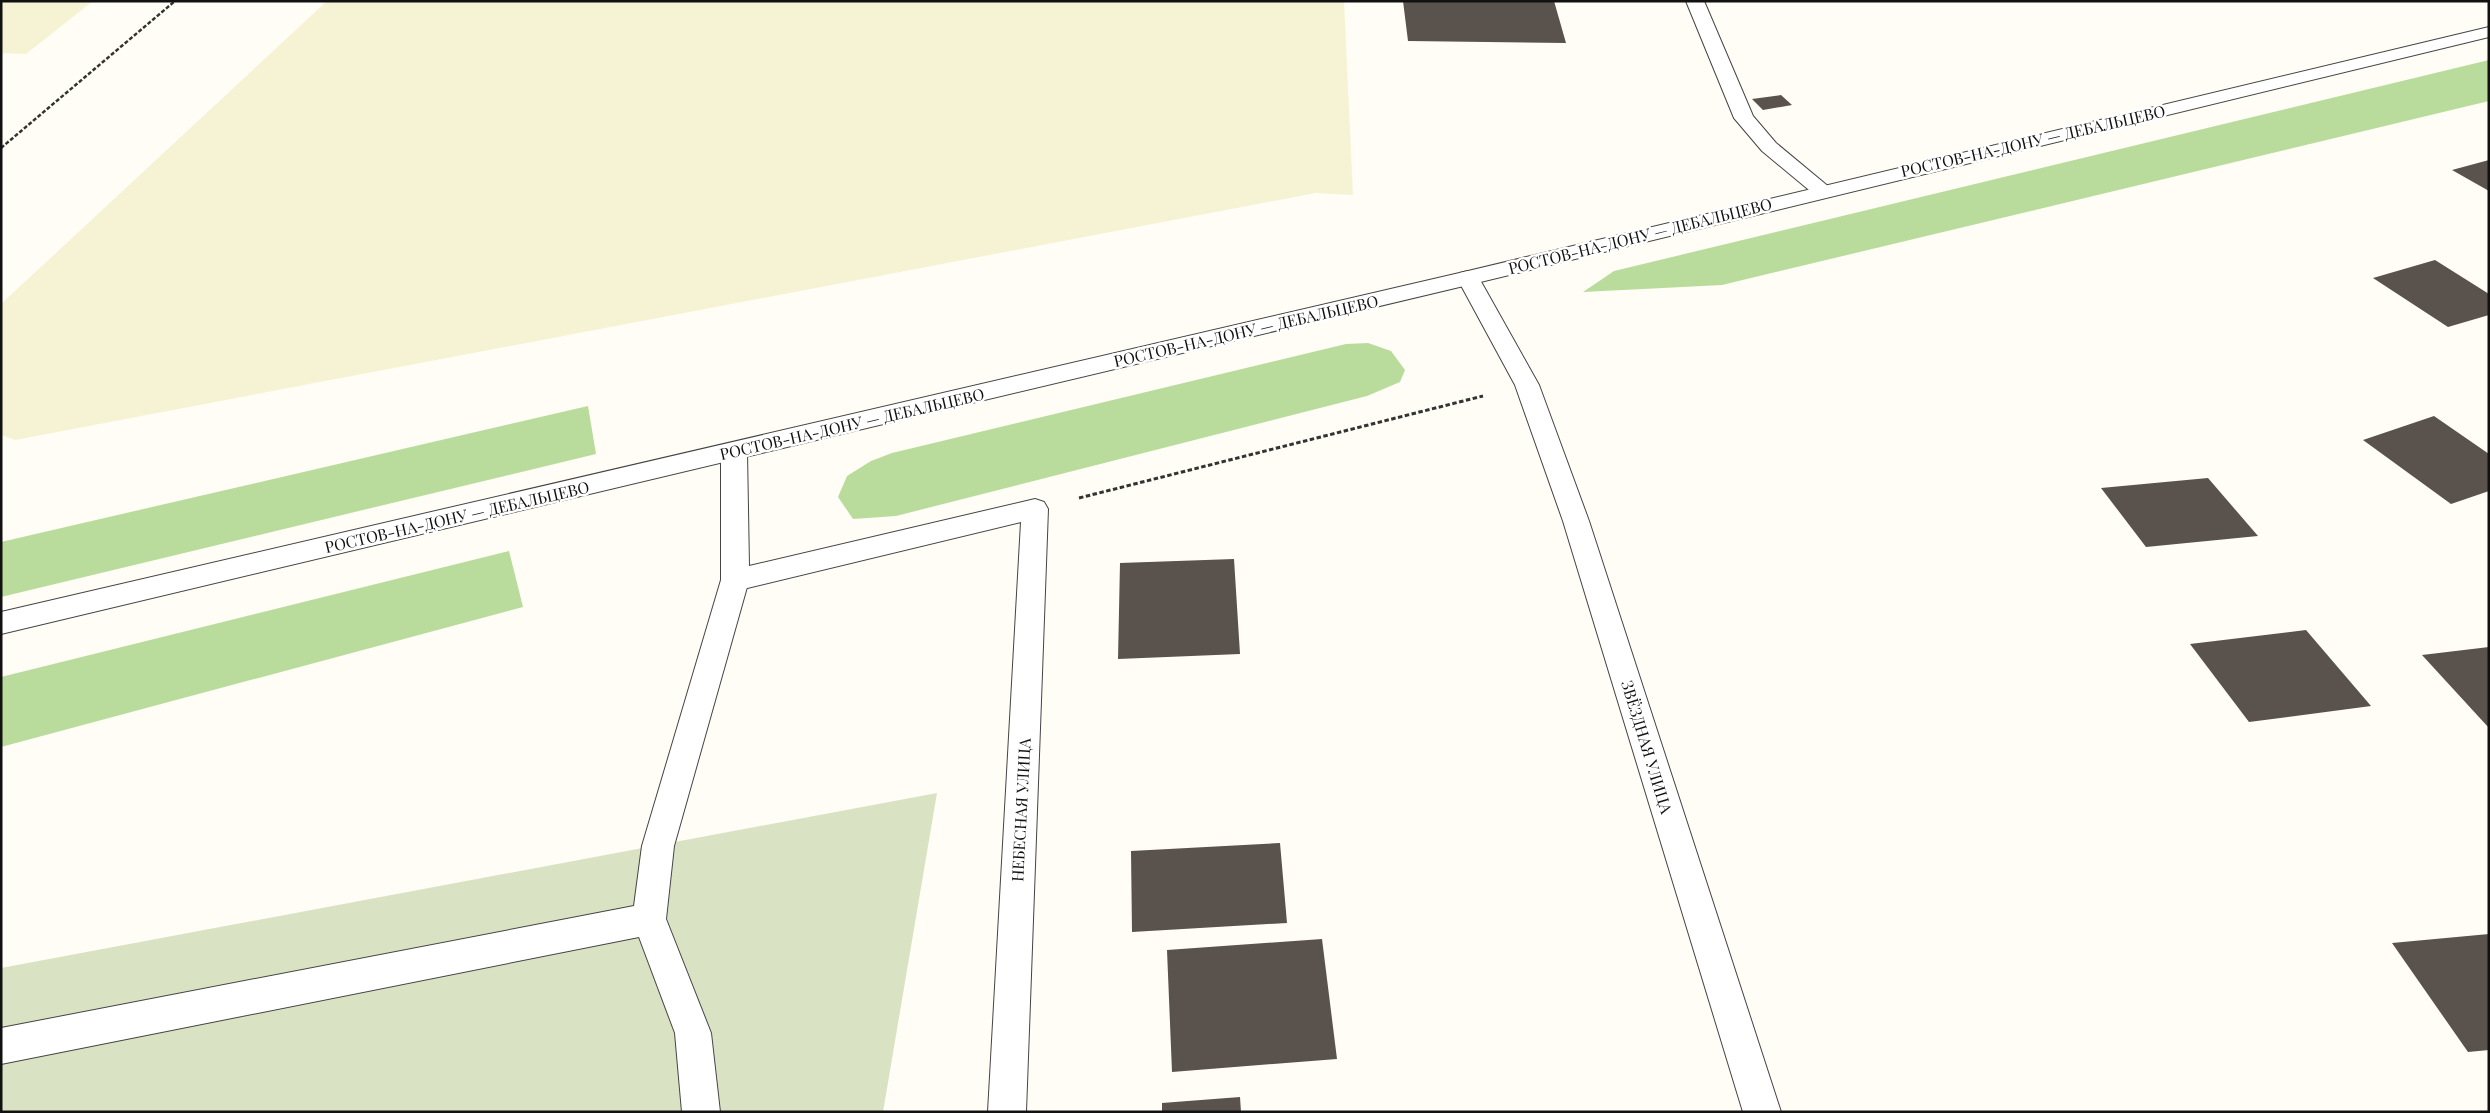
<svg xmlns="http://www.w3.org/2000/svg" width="2490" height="1113" viewBox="0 0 2490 1113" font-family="'Playfair Display',serif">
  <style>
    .farmland { fill: #f6f3d4 }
    .forest { fill: #b9dc9c }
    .cemetery { fill: #d9e3c4 }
    .building { fill: #5a524d }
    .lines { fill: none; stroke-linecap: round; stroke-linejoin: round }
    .service-casing { stroke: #444; stroke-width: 2 }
    .minor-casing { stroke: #444; stroke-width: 2 }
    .tertiary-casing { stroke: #444; stroke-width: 2 }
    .path-far1 { stroke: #333; stroke-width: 2.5; stroke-dasharray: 4 2; stroke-linecap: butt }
    .path { stroke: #333; stroke-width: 3; stroke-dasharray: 4.5 2.5; stroke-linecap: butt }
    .service { fill: #fff; fill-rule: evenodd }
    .minor { fill: #fff; fill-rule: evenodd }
    .tertiary { fill: #fff; fill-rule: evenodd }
    .labels { text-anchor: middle; stroke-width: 5; stroke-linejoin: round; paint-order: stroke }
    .street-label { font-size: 16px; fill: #111; stroke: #fff }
  </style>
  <rect width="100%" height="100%" fill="#fffdf5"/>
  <path class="farmland" d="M 1,1 L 93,1 L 26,54 L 1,53 Z
    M 327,1 L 1344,1 L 1353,195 L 1316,193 L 15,440 L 1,435 L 1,304 Z"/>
  <path class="forest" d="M 2489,60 L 2489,101 L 1722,285 L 1583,292 L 1614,271 Z
    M 1368,343 L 1391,351 L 1405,370 L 1400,382 L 1367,396 L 896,516 L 853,519 L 838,497 L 847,476 L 871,461 L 892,453 L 1346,344 Z
    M 588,406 L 596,454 L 1,597 L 1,542 Z
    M 509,551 L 523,607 L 1,747 L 1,677 Z"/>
  <path class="cemetery" d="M 937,793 L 883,1112 L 1,1112 L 1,968 Z"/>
  <path class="building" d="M 1403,1 L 1554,1 L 1566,43 L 1408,41 Z
    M 1781,95 L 1792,105 L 1763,110 L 1752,99 Z
    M 2489,160 L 2489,191 L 2452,170 Z
    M 2435,260 L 2489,294 L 2489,315 L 2448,327 L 2373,278 Z
    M 2434,416 L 2489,454 L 2489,491 L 2451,504 L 2363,440 Z
    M 2208,478 L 2258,536 L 2146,547 L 2101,488 Z
    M 1234,559 L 1240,654 L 1118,659 L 1120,563 Z
    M 2306,630 L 2371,706 L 2249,722 L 2190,644 Z
    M 2489,647 L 2489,728 L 2422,655 Z
    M 1280,843 L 1287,923 L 1132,932 L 1131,851 Z
    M 2489,934 L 2489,1050 L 2468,1052 L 2392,943 Z
    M 1322,939 L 1337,1059 L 1172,1072 L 1167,950 Z
    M 1240,1097 L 1241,1112 L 1162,1112 L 1162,1103 Z"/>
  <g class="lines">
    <g class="service-casing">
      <path id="service" d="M 1686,1 L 1704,1 L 1753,116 L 1776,143 L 1829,187 L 1832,191 L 1829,195 L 1822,197 L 1815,195 L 1762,151 L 1734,118 Z
        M 735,569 L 745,573 L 749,580 L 674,846 L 666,919 L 711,1033 L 720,1112 L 682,1112 L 675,1033 L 639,937 L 1,1064 L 1,1028 L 634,906 L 642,846 L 721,580 L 725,573 Z"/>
    </g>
    <g class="minor-casing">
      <path id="minor" d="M 1468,271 L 1476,273 L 1479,278 L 1539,385 L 1589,521 L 1781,1112 L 1743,1112 L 1563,521 L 1515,385 L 1457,278 L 1460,273 Z
        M 734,443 L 743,446 L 747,452 L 749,566 L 1035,499 L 1044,502 L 1048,509 L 1026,1112 L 988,1112 L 1021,522 L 735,591 L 725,587 L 721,580 L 721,452 L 725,446 Z"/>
    </g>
    <g class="tertiary-casing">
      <path id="tertiary" d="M 2489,27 L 2489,37 L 1468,285 L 1,634 L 1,612 L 1468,271 Z"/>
    </g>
    <path class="path-far1" d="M 1,148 L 175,1"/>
    <path class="path" d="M 1079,498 L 1483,396"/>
    <use href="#service" class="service"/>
    <use href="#minor" class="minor"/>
    <use href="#tertiary" class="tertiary"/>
  </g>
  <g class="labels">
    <g class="street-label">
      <text transform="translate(2033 141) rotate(-13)" y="6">РОСТОВ-НА-ДОНУ — ДЕБАЛЬЦЕВО</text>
      <text transform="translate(1640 236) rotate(-14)" y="6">РОСТОВ-НА-ДОНУ — ДЕБАЛЬЦЕВО</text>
      <text transform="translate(1246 331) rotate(-13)" y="6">РОСТОВ-НА-ДОНУ — ДЕБАЛЬЦЕВО</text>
      <text transform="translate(852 424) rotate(-13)" y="6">РОСТОВ-НА-ДОНУ — ДЕБАЛЬЦЕВО</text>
      <text transform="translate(457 517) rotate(-13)" y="6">РОСТОВ-НА-ДОНУ — ДЕБАЛЬЦЕВО</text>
      <text transform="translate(1647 747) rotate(73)" y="6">ЗВЁЗДНАЯ УЛИЦА</text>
      <text transform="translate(1021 810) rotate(-87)" y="6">НЕБЕСНАЯ УЛИЦА</text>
    </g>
  </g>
  <rect width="2490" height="1113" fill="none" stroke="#111111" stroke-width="5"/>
</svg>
